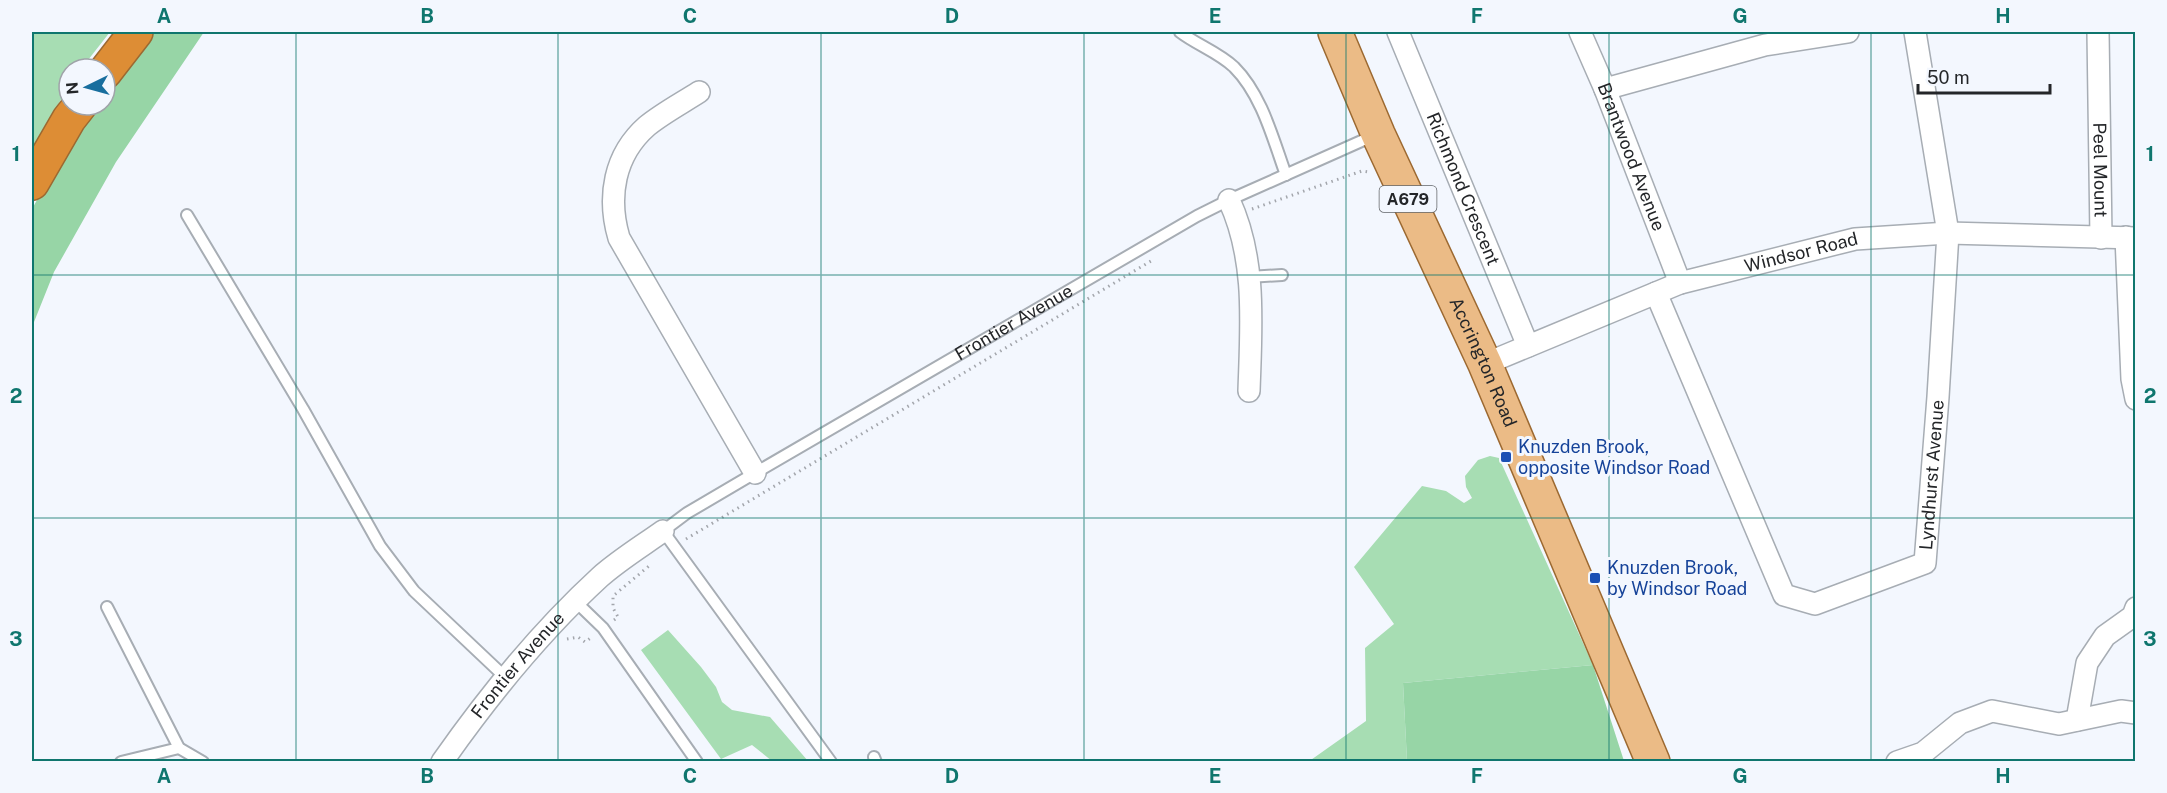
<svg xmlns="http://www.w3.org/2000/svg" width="2167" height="793" viewBox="0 0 2167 793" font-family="'Public Sans',sans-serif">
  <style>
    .green { fill: #a7ddb3 }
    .forest { fill: #97d5a6 }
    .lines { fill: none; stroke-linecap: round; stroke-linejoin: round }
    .lane-casing { stroke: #a7adb4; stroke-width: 14 }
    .street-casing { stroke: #a7adb4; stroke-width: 24 }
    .primary-casing { stroke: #9c6931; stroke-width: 36 }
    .highway-casing { stroke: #9c6931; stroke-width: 36 }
    .path { stroke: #a3a6ac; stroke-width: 3; stroke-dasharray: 1.5 4.5; stroke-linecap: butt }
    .lane { stroke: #fff; stroke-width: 10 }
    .street { stroke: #fff; stroke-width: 21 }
    .primary { stroke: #ebbb86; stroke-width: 33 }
    .highway { stroke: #dd8d35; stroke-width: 33 }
    .grid { fill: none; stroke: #0f766e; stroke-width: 1.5; stroke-opacity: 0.55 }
    .transit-dot { fill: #1a4fb4; stroke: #f3f7fe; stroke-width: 2 }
    .labels { text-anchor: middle; stroke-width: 6; stroke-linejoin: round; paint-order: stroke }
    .shield { fill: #f3f7fe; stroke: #626569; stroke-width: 1.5 }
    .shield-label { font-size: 16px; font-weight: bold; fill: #242629 }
    .street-label { font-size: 18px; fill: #242629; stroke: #f3f7fe }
    .transit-label { font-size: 18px; fill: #164399; stroke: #f3f7fe; text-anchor: start }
    .neatline { fill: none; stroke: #0f766e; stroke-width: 2 }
    .grid-label { font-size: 20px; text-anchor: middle; font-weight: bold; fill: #0f766e }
  </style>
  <rect width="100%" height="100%" fill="#f3f7fe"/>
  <path class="green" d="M 32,32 L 110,32 L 81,69 L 69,69 L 69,86 L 32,149 Z
    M 1490,456 L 1499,458 L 1593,665 L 1403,683 L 1407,761 L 1308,762 L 1366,721 L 1365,648 L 1394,624 L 1354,567 L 1422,486 L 1446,491 L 1464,503 L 1472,498 L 1466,487 L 1465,476 L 1478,460 Z
    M 668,630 L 701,667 L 716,687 L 722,702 L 732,710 L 770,717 L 808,761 L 772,761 L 752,745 L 721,759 L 641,650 Z"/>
  <path class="forest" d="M 150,32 L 204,32 L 116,162 L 54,272 L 32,327 L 32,209 L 57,164 L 95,105 L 105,105 L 105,90 L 110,83 Z
    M 1593,665 L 1624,761 L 1407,761 L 1403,683 Z"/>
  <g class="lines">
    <g class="lane-casing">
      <g id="lane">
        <path d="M 1180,32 C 1197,45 1218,52 1234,67 C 1262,95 1273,139 1286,175"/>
        <path d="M 187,215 L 303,409 L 380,546 L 414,591 L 505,677"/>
        <path d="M 1249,277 L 1282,275"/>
        <path d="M 575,601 L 603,628 L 697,762"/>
        <path d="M 107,607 L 179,748 L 203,762"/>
        <path d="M 874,757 L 876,762"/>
        <path d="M 121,762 L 179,748"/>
        <path id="s1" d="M 831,762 L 663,531 L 687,513 L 755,473 L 1197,216 L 1229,200 L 1375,135"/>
      </g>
    </g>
    <g class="street-casing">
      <g id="street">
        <path id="s2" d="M 1398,32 L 1528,346"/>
        <path id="s3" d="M 1580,32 L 1605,89 L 1680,283"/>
        <path id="s4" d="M 2098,32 L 2101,238"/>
        <path d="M 1605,89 L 1765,45 L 1848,32"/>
        <path d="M 699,92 C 682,103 663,113 647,126 C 614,155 607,197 619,238 L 755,473"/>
        <path d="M 1229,200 C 1257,260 1251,327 1249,391"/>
        <path d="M 2126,237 L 2132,379 L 2136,399"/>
        <path id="s5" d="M 1656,293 L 1784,595 L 1815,604 L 1925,563 L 1938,397 L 1948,233 L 1915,32"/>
        <path id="s6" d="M 1485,364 L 1680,283 L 1855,239 L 1948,233 L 2136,238"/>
        <path d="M 2077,720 L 2087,663 L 2105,636 L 2133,616 L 2136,608"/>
        <path id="s7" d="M 442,762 C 489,695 540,632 600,577 C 619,560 642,546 663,531"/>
        <path d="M 1897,762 L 1923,753 L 1960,723 L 1992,711 L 2059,724 L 2121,711 L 2136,713"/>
      </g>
    </g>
    <g class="primary-casing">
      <g id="primary">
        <path id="s8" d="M 1335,32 L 1378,134 L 1485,364 L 1653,762"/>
      </g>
    </g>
    <g class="highway-casing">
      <path id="highway" d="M 105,72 L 136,32
        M 32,183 L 69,119 L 80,105"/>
    </g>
    <path class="path" d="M 1252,209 L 1362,171 L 1368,172
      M 686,539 L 1151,261
      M 614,620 L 618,617 L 613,608 L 613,596 L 649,566
      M 567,639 L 578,637 L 585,642 L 592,637"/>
    <use href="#lane" class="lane"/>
    <use href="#street" class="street"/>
    <use href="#primary" class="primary"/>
    <use href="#highway" class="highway"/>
  </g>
  <path class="grid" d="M 296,32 L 296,762M 558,32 L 558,762M 821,32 L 821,762M 1084,32 L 1084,762M 1346,32 L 1346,762M 1609,32 L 1609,762M 1871,32 L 1871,762M 32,275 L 2136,275M 32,518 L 2136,518"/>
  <g class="transit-dot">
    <rect x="1500" y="451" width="12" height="12" rx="3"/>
    <rect x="1589" y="572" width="12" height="12" rx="3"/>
  </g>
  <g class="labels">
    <rect class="shield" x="1379.5" y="186" width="57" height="26" rx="4.5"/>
    <g class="shield-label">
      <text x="1408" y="205">A679</text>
    </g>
    <g class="street-label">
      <text dy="6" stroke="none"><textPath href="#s3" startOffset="135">Brantwood Avenue</textPath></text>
      <text dy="6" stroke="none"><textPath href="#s4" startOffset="138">Peel Mount</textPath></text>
      <text dy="6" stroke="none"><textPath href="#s2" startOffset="170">Richmond Crescent</textPath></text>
      <text dy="6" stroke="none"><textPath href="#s6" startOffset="336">Windsor Road</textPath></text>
      <text dy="6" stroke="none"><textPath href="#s1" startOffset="694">Frontier Avenue</textPath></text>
      <text dy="6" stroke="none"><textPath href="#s8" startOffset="362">Accrington Road</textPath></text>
      <text dy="6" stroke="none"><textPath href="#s5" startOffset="566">Lyndhurst Avenue</textPath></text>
      <text dy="6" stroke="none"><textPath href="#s7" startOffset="123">Frontier Avenue</textPath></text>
    </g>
    <g class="transit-label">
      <text x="1518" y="453">Knuzden Brook,<tspan x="1518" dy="21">opposite Windsor Road</tspan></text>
      <text x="1607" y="574">Knuzden Brook,<tspan x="1607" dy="21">by Windsor Road</tspan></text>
    </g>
  </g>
  <rect width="2167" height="793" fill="none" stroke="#f3f7fe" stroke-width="66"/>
  <g transform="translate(87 87) rotate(265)"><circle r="28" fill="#f3f7fe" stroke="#a0a3a9" stroke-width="1.5"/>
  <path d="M0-4.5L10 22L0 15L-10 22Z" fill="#186e9e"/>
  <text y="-9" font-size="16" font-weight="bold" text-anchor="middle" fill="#242629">N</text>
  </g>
  <path d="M1918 84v9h132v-9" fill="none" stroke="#242629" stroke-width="3"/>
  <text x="1927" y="84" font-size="18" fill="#242629" stroke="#f3f7fe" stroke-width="4.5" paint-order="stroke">50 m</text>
  <rect x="33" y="33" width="2101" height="727" class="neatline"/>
  <g class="grid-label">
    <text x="164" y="23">A</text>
    <text x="427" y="23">B</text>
    <text x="690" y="23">C</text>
    <text x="952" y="23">D</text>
    <text x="1215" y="23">E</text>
    <text x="1477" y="23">F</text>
    <text x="1740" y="23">G</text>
    <text x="2003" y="23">H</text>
    <text x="16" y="161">1</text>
    <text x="2150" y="161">1</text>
    <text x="16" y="403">2</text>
    <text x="2150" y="403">2</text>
    <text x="16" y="646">3</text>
    <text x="2150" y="646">3</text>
    <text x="164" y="783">A</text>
    <text x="427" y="783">B</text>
    <text x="690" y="783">C</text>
    <text x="952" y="783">D</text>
    <text x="1215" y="783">E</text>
    <text x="1477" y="783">F</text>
    <text x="1740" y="783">G</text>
    <text x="2003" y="783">H</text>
  </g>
</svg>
